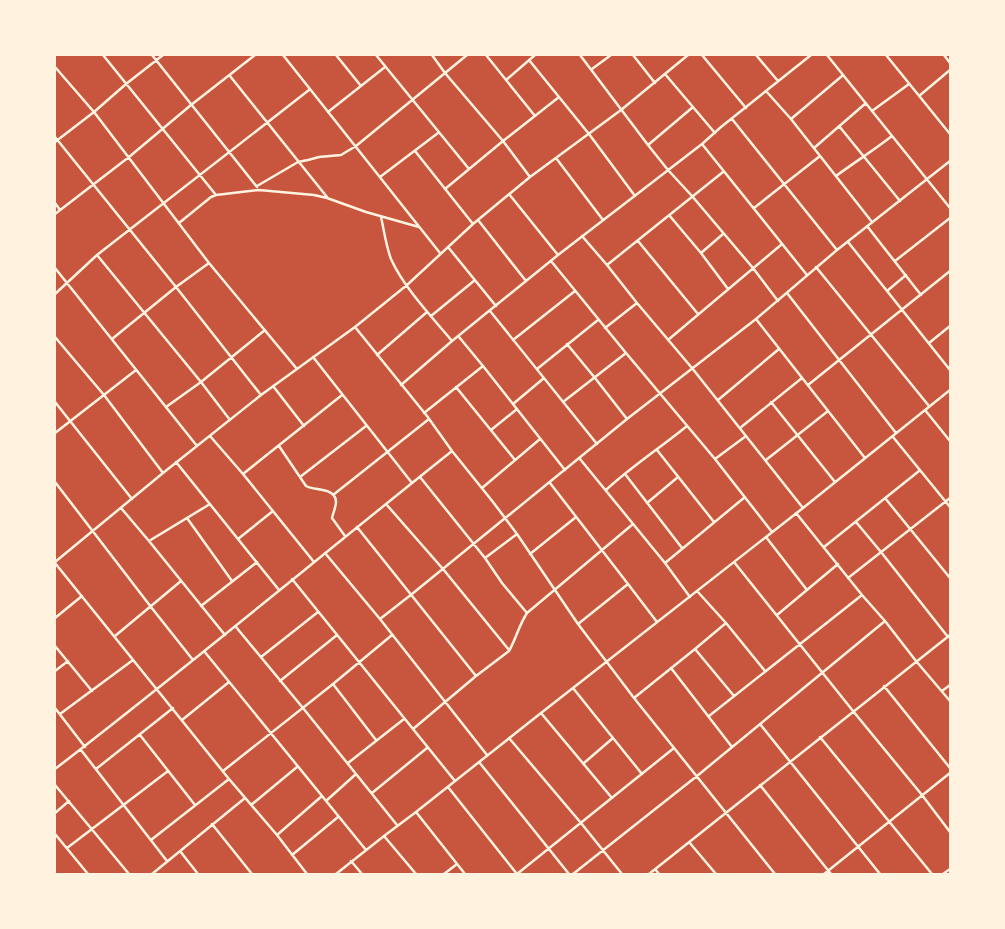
<svg xmlns="http://www.w3.org/2000/svg" width="1005" height="929" viewBox="0 0 1005 929" font-family="Spectral,serif">
  <style>
    .lines { fill: none; stroke-linecap: round; stroke-linejoin: round }
    .minor { stroke: #fff3e0; stroke-width: 2.5 }
  </style>
  <rect width="100%" height="100%" fill="#c8553d"/>
  <g class="lines">
    <path class="minor" d="M 103,55 L 216,195
      M 152,55 L 257,187
      M 283,55 L 440,253
      M 336,55 L 361,86
      M 376,55 L 469,169
      M 432,55 L 445,73 L 503,141 L 530,177
      M 486,55 L 535,116
      M 580,55 L 648,145 L 668,170 L 692,196 L 753,268 L 778,301
      M 633,55 L 655,83
      M 702,55 L 746,108
      M 756,55 L 778,81
      M 827,55 L 950,208
      M 886,55 L 950,134
      M 944,55 L 950,63
      M 529,60 L 589,134 L 635,196
      M 55,67 L 94,112 L 209,263 L 297,369
      M 592,69 L 611,55
      M 665,74 L 715,133
      M 230,76 L 327,197
      M 506,80 L 535,55
      M 766,91 L 791,119 L 872,222
      M 919,96 L 950,70
      M 872,111 L 909,84
      M 328,112 L 385,67
      M 732,119 L 837,250
      M 791,119 L 842,76
      M 839,126 L 900,201
      M 55,137 L 176,287 L 261,395
      M 55,142 L 94,112 L 126,84 L 163,55
      M 702,144 L 807,275
      M 648,145 L 693,107
      M 814,148 L 866,103
      M 415,151 L 473,224
      M 556,158 L 603,220
      M 836,176 C 855,162 874,150 892,136
      M 380,177 L 438,133
      M 257,186 L 298,162 L 308,160 L 319,157 L 341,155 L 356,146 L 467,55
      M 445,189 L 503,141 L 559,97
      M 509,194 L 558,255
      M 55,203 L 60,210
      M 754,208 L 820,156
      M 55,214 L 129,157 L 191,105 L 255,55
      M 669,215 L 701,253 L 728,289
      M 381,217 C 384,230 386,246 391,259 C 404,288 432,317 452,341
      M 478,220 L 526,281
      M 179,223 L 211,197 L 216,195 L 259,190 L 314,195 L 327,198 L 366,212 L 419,227
      M 867,226 L 921,295
      M 582,236 L 607,265 L 637,303 L 692,368 L 803,508
      M 638,241 L 698,314
      M 848,242 L 950,370
      M 448,247 L 496,306
      M 701,253 L 723,234
      M 97,255 L 201,382 L 230,420
      M 551,261 L 626,353 L 715,459 L 772,532
      M 895,261 L 950,218
      M 607,265 L 723,172
      M 816,267 L 929,406
      M 55,268 L 197,446
      M 887,291 L 906,275
      M 787,293 L 896,433
      M 55,294 L 97,255 L 309,90
      M 490,311 L 597,444
      M 431,316 L 475,280
      M 756,319 L 865,458
      M 355,327 L 427,416 L 452,451 L 493,502 L 517,534 L 578,624 L 634,698 L 775,874
      M 605,328 L 637,303
      M 55,337 L 104,395 L 163,473
      M 459,337 L 483,366 L 565,470
      M 112,339 L 176,287 L 209,263
      M 513,340 L 575,291
      M 668,340 L 782,244
      M 929,343 L 950,326
      M 567,344 L 595,378 L 627,419
      M 377,355 L 427,312
      M 313,357 L 412,483
      M 537,369 L 598,320
      M 401,385 L 452,341 L 558,255 L 702,144 L 721,127 L 811,55
      M 808,385 L 950,271
      M 273,386 L 304,426
      M 456,387 L 515,460
      M 718,400 L 779,349
      M 55,402 L 132,499
      M 563,402 L 626,353
      M 771,402 L 835,482
      M 513,404 L 544,378
      M 166,407 L 201,382 L 265,330
      M 925,410 L 950,441
      M 424,413 L 483,366
      M 740,428 L 802,378
      M 491,430 L 517,409
      M 55,433 L 136,370
      M 210,436 L 243,474 L 314,562
      M 893,437 L 950,507
      M 279,446 L 306,486 C 314,491 336,487 336,502 C 336,507 333,513 332,518 L 345,536
      M 657,450 L 714,522
      M 580,459 L 665,563 L 690,597
      M 715,459 L 746,436
      M 766,460 L 828,411
      M 176,462 L 279,590
      M 243,474 L 342,395
      M 625,474 L 682,548
      M 300,477 L 366,426
      M 420,477 L 485,558 L 502,583 L 527,613
      M 55,482 L 151,607 L 193,660
      M 550,483 L 628,584 L 578,624
      M 482,488 L 540,439
      M 606,490 C 631,467 660,448 687,426
      M 333,495 L 429,419
      M 885,498 L 950,578
      M 647,503 L 678,477
      M 386,504 L 443,569 L 509,650
      M 121,508 L 149,541 L 225,635
      M 796,513 L 862,595 L 885,621 L 916,661 L 950,701
      M 187,518 L 232,581
      M 856,522 L 881,552 L 948,637
      M 357,527 L 476,676
      M 766,537 L 807,590
      M 238,539 L 273,511
      M 149,541 L 210,504
      M 824,547 L 919,471
      M 325,553 L 380,619 L 487,755
      M 530,554 L 576,517
      M 485,558 L 517,534
      M 55,562 L 163,473 L 261,395 L 355,327 L 407,285 L 473,224 L 530,177 L 621,110 L 688,55
      M 734,562 L 853,711 L 922,795 L 950,832
      M 55,563 L 229,779 L 277,835 L 307,874
      M 665,563 L 745,497
      M 848,578 L 950,498
      M 292,579 L 455,781
      M 628,584 L 657,622
      M 697,591 L 726,623 L 765,671
      M 201,606 L 257,562
      M 777,615 L 838,564
      M 55,618 L 82,596
      M 380,619 L 412,594 L 627,419 L 756,319 L 837,250 L 950,161
      M 236,627 L 303,708 L 397,825
      M 115,636 L 181,581
      M 55,646 L 92,691
      M 695,649 L 734,696
      M 204,651 L 366,850
      M 261,657 L 318,612
      M 671,668 L 732,747
      M 55,671 L 68,661
      M 280,681 L 337,635
      M 333,684 L 376,740
      M 884,686 L 950,768
      M 573,688 L 613,738 L 642,774
      M 942,691 L 950,685
      M 634,698 L 695,649 L 726,623
      M 55,708 L 85,747
      M 541,713 L 612,798
      M 60,714 L 133,660
      M 709,716 L 862,595
      M 182,720 L 229,682
      M 760,724 L 880,874
      M 413,729 L 476,676 L 509,651 C 516,639 519,625 527,613 L 633,524
      M 140,735 L 195,805
      M 820,737 L 932,874
      M 509,738 L 581,823 L 622,874
      M 81,750 L 167,861
      M 479,762 L 569,874
      M 348,763 L 404,719
      M 584,763 L 613,738
      M 55,769 C 189,666 319,557 452,451
      M 96,769 L 173,708
      M 223,771 L 333,684 L 392,635
      M 55,785 L 129,874
      M 760,785 L 831,874
      M 448,787 L 517,874
      M 372,793 L 427,748
      M 326,801 L 356,774
      M 251,805 L 297,767
      M 416,812 L 465,874
      M 55,813 L 69,801
      M 212,824 L 252,874
      M 55,834 L 88,874
      M 277,835 L 322,796
      M 384,836 L 416,874
      M 151,840 L 229,779
      M 689,842 L 716,874
      M 67,848 L 168,771
      M 180,851 L 198,874
      M 292,855 L 338,817
      M 351,861 L 362,874
      M 655,869 L 659,874
      M 152,874 L 245,798
      M 336,874 L 384,836 L 416,812 L 541,713 L 803,508 L 950,390
      M 444,874 L 457,864
      M 517,874 L 674,748
      M 573,874 L 697,776 L 885,621
      M 649,874 L 950,635
      M 824,874 L 950,773
      M 943,874 L 950,869"/>
  </g>
  <rect width="1005" height="929" fill="none" stroke="#fff3e0" stroke-width="112"/>
</svg>
